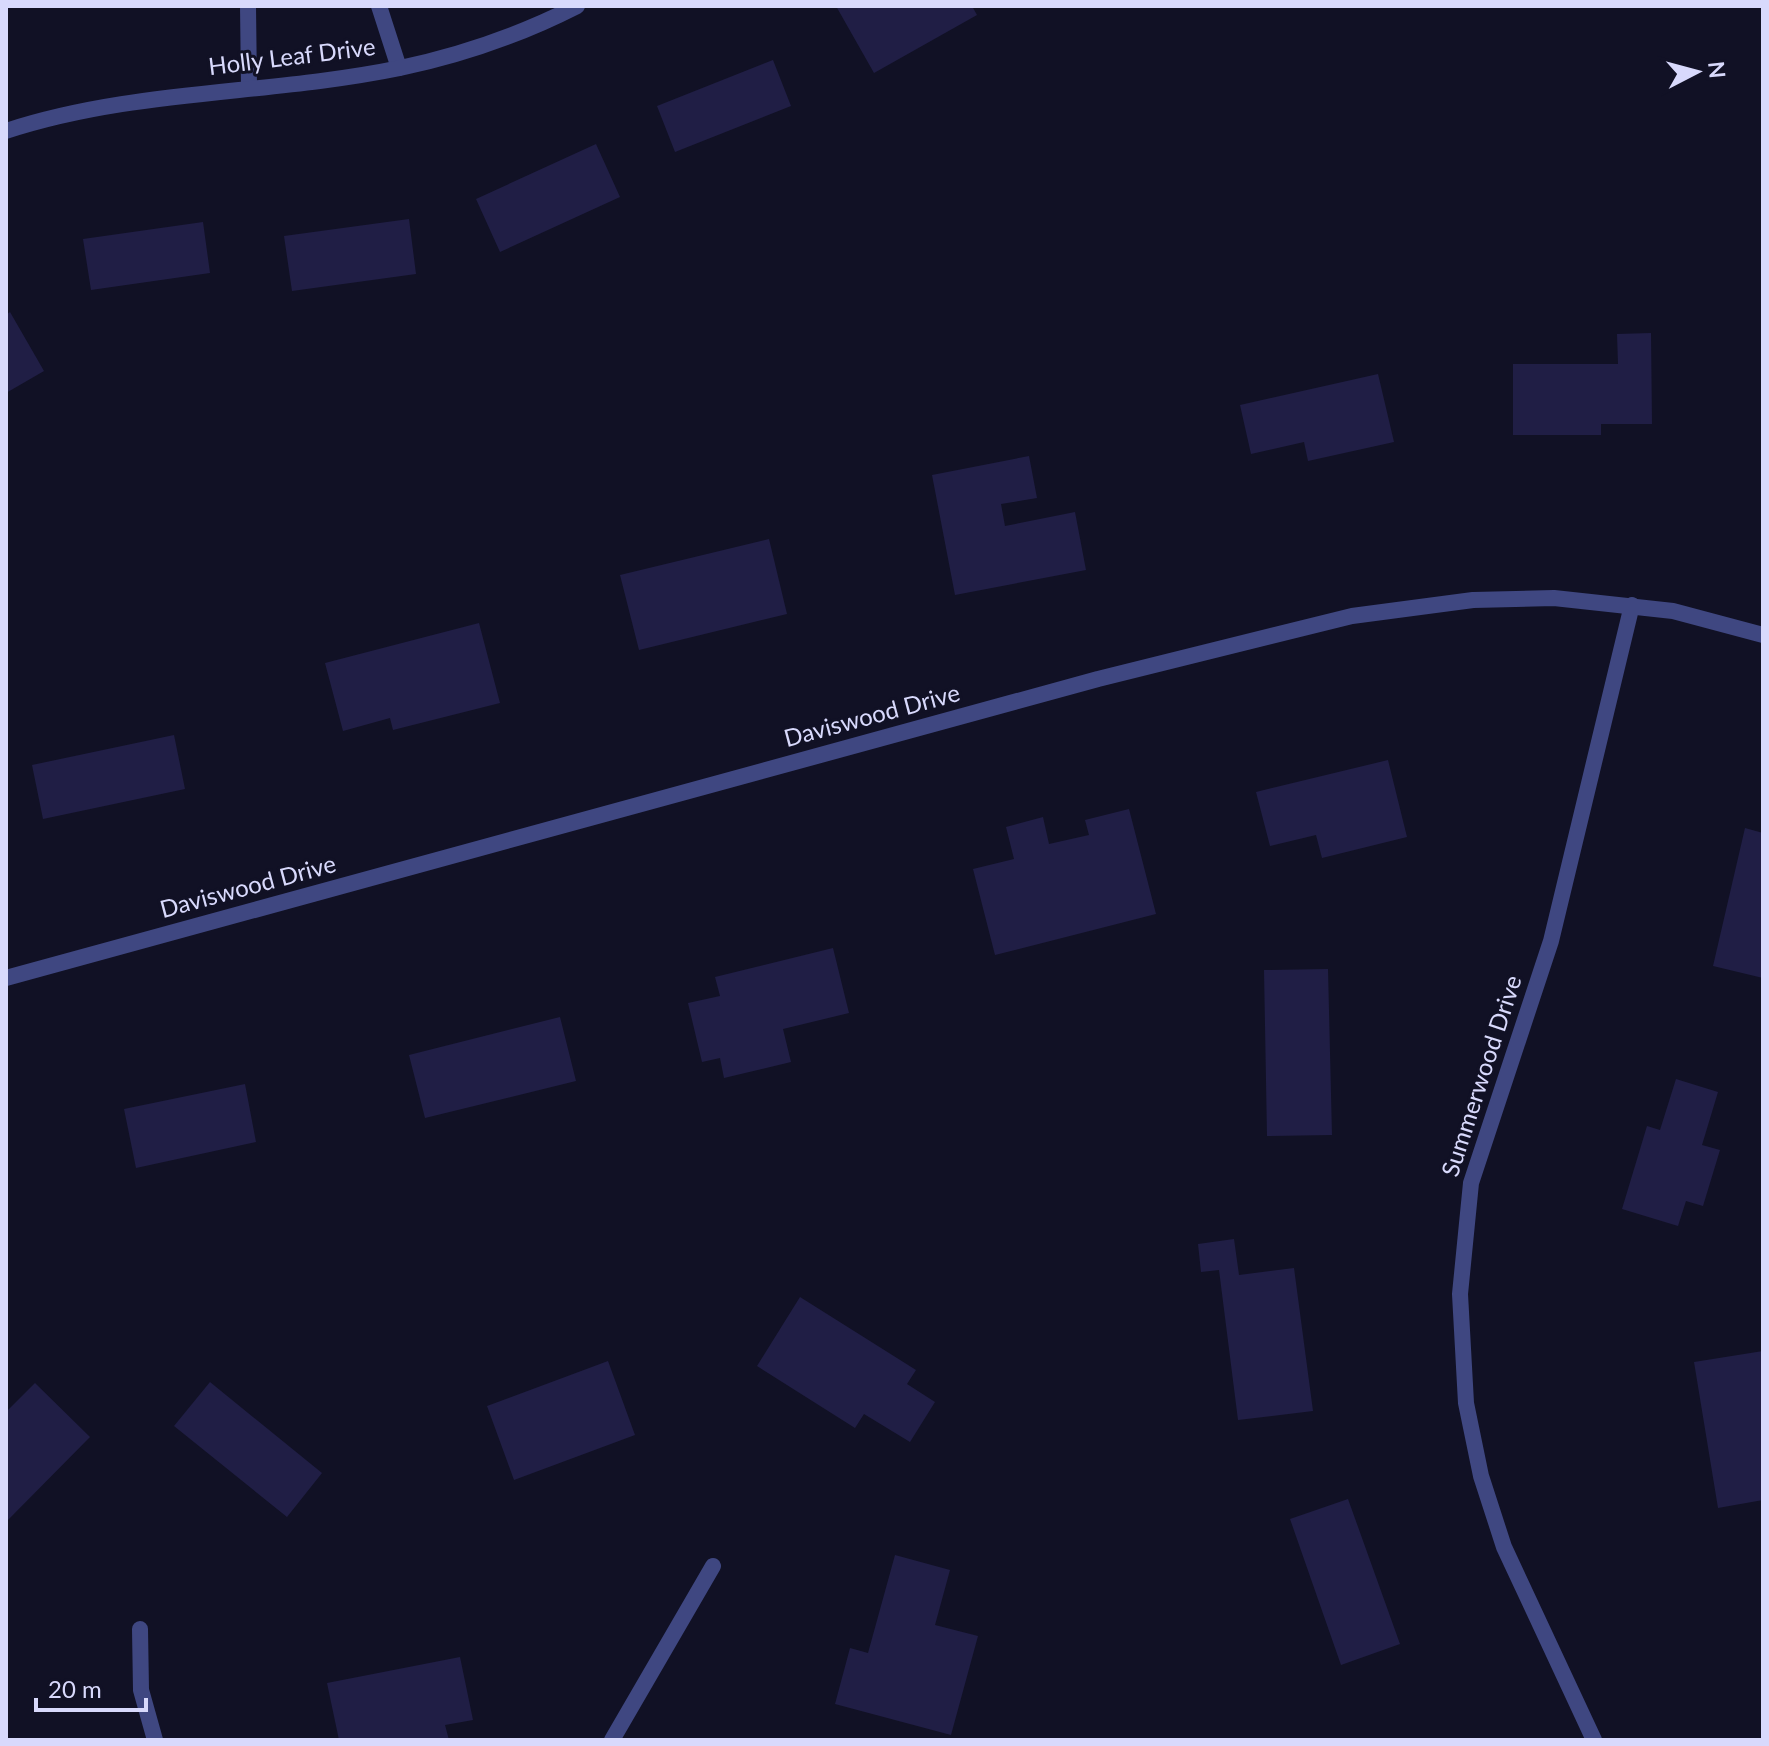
<svg xmlns="http://www.w3.org/2000/svg" width="1769" height="1746" viewBox="0 0 1769 1746" font-family="Lato,sans-serif">
  <style>
    .building { fill: #201e45 }
    .lines { fill: none; stroke-linecap: round; stroke-linejoin: round }
    .service { stroke: #3f4781; stroke-width: 16 }
    .minor { stroke: #3f4781; stroke-width: 16 }
    .labels { text-anchor: middle; stroke-width: 6; stroke-linejoin: round; paint-order: stroke }
    .street-label { font-size: 24px; fill: #d8d9fc; stroke: #111125 }
  </style>
  <rect width="100%" height="100%" fill="#111125"/>
  <path class="building" d="M 836,6 L 972,6 L 977,15 L 874,73 Z
    M 773,60 L 791,106 L 675,152 L 657,106 Z
    M 596,144 L 620,197 L 500,252 L 476,199 Z
    M 409,219 L 416,274 L 292,291 L 284,236 Z
    M 203,222 L 210,273 L 91,290 L 83,239 Z
    M 10,312 L 44,371 L 6,393 L 6,315 Z
    M 1651,333 L 1652,424 L 1601,424 L 1601,435 L 1513,435 L 1513,364 L 1618,364 L 1617,334 Z
    M 1378,374 L 1394,442 L 1308,461 L 1304,442 L 1251,454 L 1240,405 Z
    M 1029,456 L 1037,498 L 1001,504 L 1005,526 L 1075,512 L 1086,570 L 955,595 L 932,475 Z
    M 769,539 L 787,614 L 639,650 L 620,575 Z
    M 479,623 L 500,703 L 393,730 L 390,718 L 343,731 L 325,663 Z
    M 174,735 L 185,789 L 43,819 L 32,765 Z
    M 1388,760 L 1407,837 L 1322,858 L 1316,835 L 1270,846 L 1256,792 Z
    M 1129,809 L 1156,914 L 995,955 L 973,869 L 1014,859 L 1006,827 L 1043,817 L 1049,844 L 1089,835 L 1085,820 Z
    M 1745,828 L 1763,833 L 1763,978 L 1713,966 Z
    M 833,948 L 849,1013 L 783,1029 L 791,1062 L 724,1078 L 720,1058 L 702,1062 L 688,1003 L 720,996 L 715,977 Z
    M 1328,969 L 1332,1135 L 1267,1136 L 1264,970 Z
    M 560,1017 L 576,1081 L 425,1118 L 409,1055 Z
    M 1676,1079 L 1718,1092 L 1702,1145 L 1720,1150 L 1703,1206 L 1686,1201 L 1678,1226 L 1622,1209 L 1647,1126 L 1660,1130 Z
    M 245,1084 L 256,1142 L 136,1168 L 124,1109 Z
    M 1234,1239 L 1239,1275 L 1294,1268 L 1313,1411 L 1238,1420 L 1219,1270 L 1201,1272 L 1198,1244 Z
    M 800,1297 L 916,1370 L 907,1384 L 935,1402 L 910,1442 L 864,1414 L 855,1428 L 757,1366 Z
    M 1763,1351 L 1763,1500 L 1718,1508 L 1694,1362 Z
    M 608,1361 L 635,1435 L 514,1480 L 487,1406 Z
    M 210,1382 L 322,1473 L 287,1517 L 174,1426 Z
    M 35,1383 L 90,1437 L 6,1522 L 6,1412 Z
    M 1348,1499 L 1400,1644 L 1341,1665 L 1290,1519 Z
    M 895,1555 L 950,1570 L 935,1625 L 978,1636 L 951,1735 L 835,1704 L 850,1648 L 868,1653 Z
    M 460,1657 L 473,1720 L 445,1725 L 449,1740 L 339,1740 L 327,1683 Z"/>
  <g class="lines">
    <path class="service" d="M 248,6 L 249,87
      M 379,6 L 399,68"/>
    <path class="minor" d="M 6,131 C 134,89 269,95 400,68 C 462,55 522,34 577,6
      M 6,978 L 1098,679 L 1352,616 L 1473,600 L 1554,598 L 1673,611 L 1763,635
      M 140,1629 L 141,1690 L 155,1740
      M 612,1740 L 713,1566
      M 1594,1740 L 1504,1547 L 1481,1476 L 1466,1403 L 1460,1294 L 1471,1183 L 1551,941 L 1632,605"/>
  </g>
  <g class="labels">
    <g class="street-label">
      <text transform="translate(292 57) rotate(-7)" y="8">Holly Leaf Drive</text>
      <text transform="translate(872 716) rotate(-15)" y="8">Daviswood Drive</text>
      <text transform="translate(248 887) rotate(-15)" y="8">Daviswood Drive</text>
      <text transform="translate(1482 1076) rotate(-72)" y="8">Summerwood Drive</text>
    </g>
  </g>
  <rect width="1769" height="1746" fill="none" stroke="#d8d9fc" stroke-width="16"/>
  <g transform="translate(1697 72) rotate(84)" stroke="#111125" stroke-width="6" paint-order="stroke">
  <path d="M0-6L14 30L0 20L-14 30Z" fill="#d8d9fc"/>
  <text y="-12" font-size="22" font-weight="bold" text-anchor="middle" fill="#d8d9fc">N</text>
  </g>
  <path d="M36 1698v12h110v-12" fill="none" stroke="#d8d9fc" stroke-width="4"/>
  <text x="48" y="1698" font-size="24" fill="#d8d9fc" stroke="#111125" stroke-width="6" paint-order="stroke">20 m</text>
</svg>
